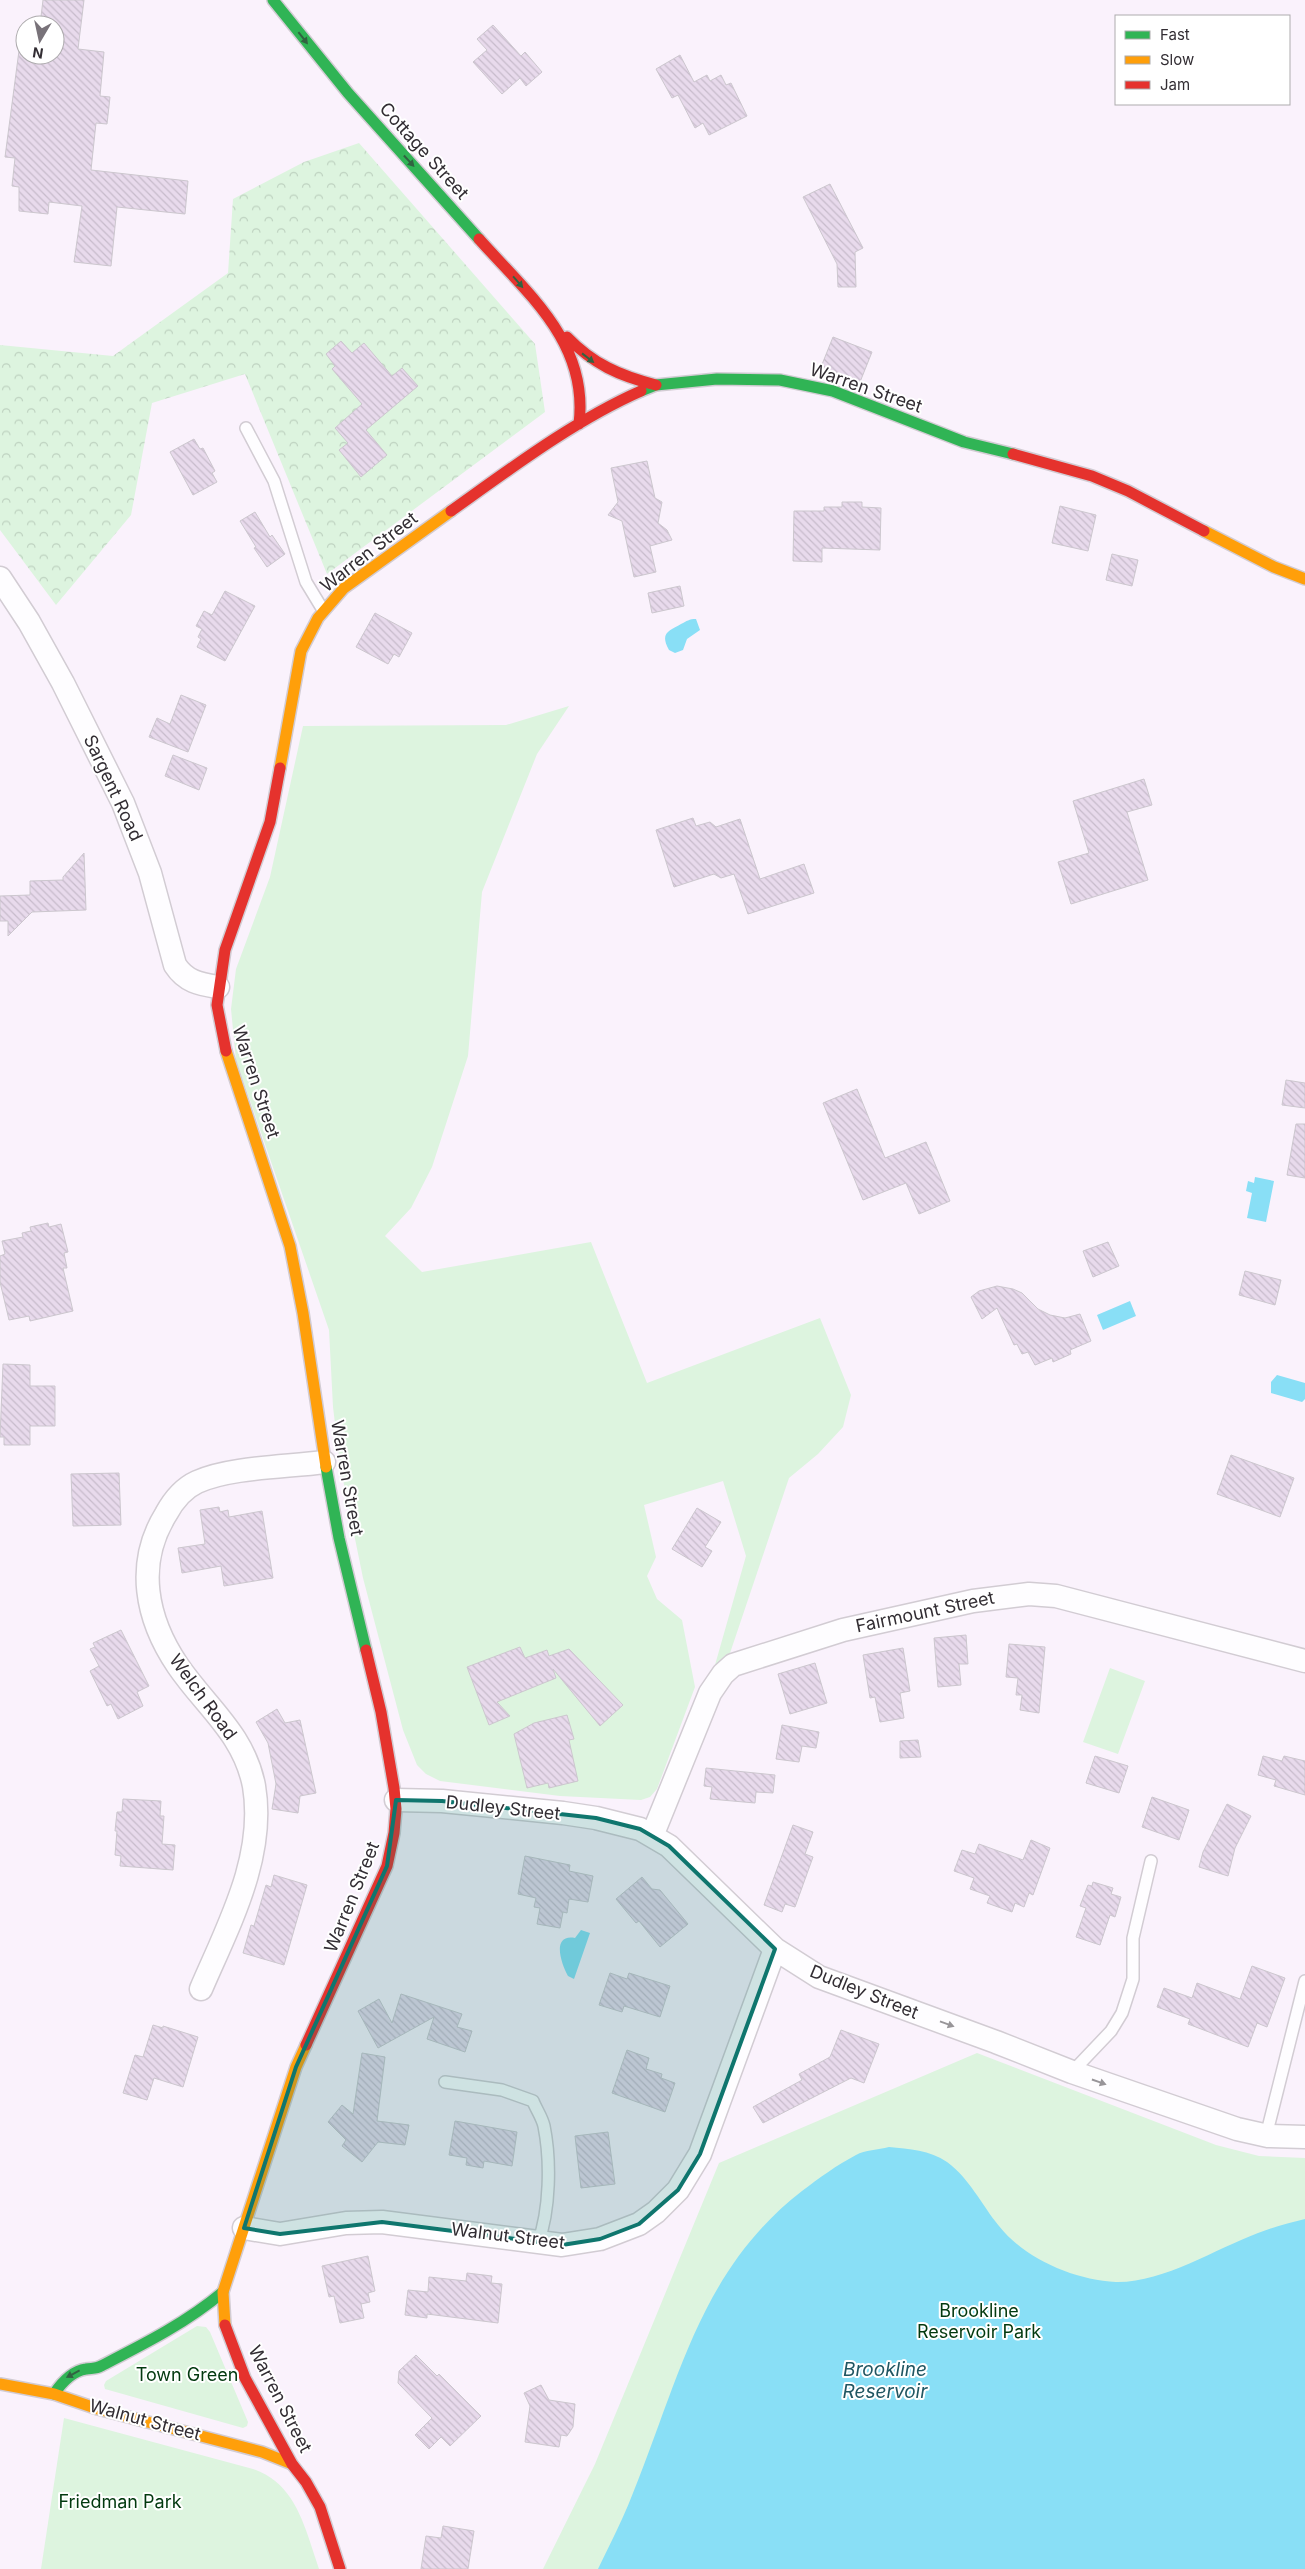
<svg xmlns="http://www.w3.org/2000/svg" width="1305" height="2569" viewBox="0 0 1305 2569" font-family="Inter,sans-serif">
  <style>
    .forest { fill: url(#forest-crowns) }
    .park { fill: #ddf4df }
    .water { fill: #89dff6 }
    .building { fill: url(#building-back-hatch); stroke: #ccc7ce }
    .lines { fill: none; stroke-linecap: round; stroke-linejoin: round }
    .lane-casing { stroke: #d2ccd3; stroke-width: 14 }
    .street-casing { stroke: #d2ccd3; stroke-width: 25 }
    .fast-casing { stroke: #d2ccd3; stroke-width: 14 }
    .slow-casing { stroke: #d2ccd3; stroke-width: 14 }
    .jam-casing { stroke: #d2ccd3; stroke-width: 14 }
    .lane { stroke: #fefdff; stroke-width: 11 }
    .street { stroke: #fefdff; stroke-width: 22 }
    .fast { stroke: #30b455; stroke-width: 11 }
    .slow { stroke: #ff9f0a; stroke-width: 11 }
    .jam { stroke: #e5322d; stroke-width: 11 }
    .oneway { fill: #316341 }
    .oneway2 { fill: #989599 }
    .marked { fill: #0f766e; fill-opacity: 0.2; stroke: #0f766e; stroke-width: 4; stroke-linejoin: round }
    .labels { text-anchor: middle; stroke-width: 4; stroke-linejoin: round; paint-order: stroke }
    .street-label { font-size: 18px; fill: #322d33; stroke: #fff }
    .park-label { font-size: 18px; fill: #02390f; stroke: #fff }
    .water-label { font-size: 19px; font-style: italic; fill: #205662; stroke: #fff }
  </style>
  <defs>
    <pattern id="forest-crowns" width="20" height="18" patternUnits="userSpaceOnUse" patternTransform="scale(1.25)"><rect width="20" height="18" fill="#ddf4df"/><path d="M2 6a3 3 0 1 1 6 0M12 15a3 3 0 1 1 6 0" fill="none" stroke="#bed2c0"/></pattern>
    <pattern id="building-back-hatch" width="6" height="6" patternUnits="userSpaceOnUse" patternTransform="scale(1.25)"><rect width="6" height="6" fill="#e8daec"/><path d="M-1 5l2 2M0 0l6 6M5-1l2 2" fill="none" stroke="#c7bbcb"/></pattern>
  </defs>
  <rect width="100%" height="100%" fill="#faf2fc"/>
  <path class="forest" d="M 359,143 L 535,344 L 545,412 L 327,574 L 245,374 L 152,403 L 131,515 L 56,605 L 0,530 L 0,345 L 113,356 L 228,273 L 233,199 L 304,162 Z"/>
  <path class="park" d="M 569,706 L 537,754 L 482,892 L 468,1056 L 432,1167 L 411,1208 L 385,1236 L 422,1272 L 591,1242 L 647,1383 L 820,1318 L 851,1395 L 843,1427 L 818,1454 L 789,1478 L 727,1662 L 713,1672 L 746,1556 L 723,1481 L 644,1505 L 656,1557 L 647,1576 L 657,1599 L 682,1620 L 695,1687 L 657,1789 L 650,1797 L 641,1800 L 560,1796 L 440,1781 L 426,1774 L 417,1765 L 403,1730 L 363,1578 L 340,1465 L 333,1407 L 329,1330 L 236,1060 L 231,1009 L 236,969 L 270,877 L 303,726 L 506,725 Z
    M 1110,1668 L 1145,1681 L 1118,1754 L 1083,1742 Z
    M 977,2053 L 1216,2145 L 1259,2156 L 1305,2158 L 1305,2569 L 543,2569 L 595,2464 L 719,2163 Z
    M 197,2326 L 206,2327 L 210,2332 L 248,2422 L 247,2426 L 243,2428 L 105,2389 L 104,2385 L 106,2381 Z
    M 64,2418 L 253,2469 C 297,2484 305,2529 319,2569 L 41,2569 Z"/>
  <path class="water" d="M 696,619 L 700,630 L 687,639 L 683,650 L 675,653 L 669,650 C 659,632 670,631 681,624 C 687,621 689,619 696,619 Z
    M 1255,1177 L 1274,1181 L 1266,1222 L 1247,1218 L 1252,1193 L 1246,1191 L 1248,1181 L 1254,1183 Z
    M 1130,1301 L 1136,1316 L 1103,1330 L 1097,1315 Z
    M 1277,1375 L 1305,1383 L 1305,1399 L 1302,1402 L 1271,1393 L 1271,1382 Z
    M 581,1930 L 590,1933 L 574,1979 L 568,1976 C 561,1963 551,1934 575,1938 Z
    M 889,2147 C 909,2149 930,2150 947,2162 C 970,2179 981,2204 999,2226 C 1025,2259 1074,2280 1116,2282 C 1163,2283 1215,2249 1258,2233 C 1273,2227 1289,2223 1305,2219 L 1305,2569 L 598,2569 C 610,2544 623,2519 633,2493 C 679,2380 700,2270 802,2191 C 819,2178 837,2165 856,2155 C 865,2150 878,2150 889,2147 Z"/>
  <path class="building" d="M 43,0 L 84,0 L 78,49 L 104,52 L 100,96 L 110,97 L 107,124 L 96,123 L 91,170 L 188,181 L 185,214 L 117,207 L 111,266 L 74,262 L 82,206 L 49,202 L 48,214 L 19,211 L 19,187 L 12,186 L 15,158 L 5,157 L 20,43 L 25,44 L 25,55 L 55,55 L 55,25 L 40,25 Z
    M 493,25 L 521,56 L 525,52 L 542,72 L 526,86 L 520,78 L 502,94 L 473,62 L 487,50 L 477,39 Z
    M 680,55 L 694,82 L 707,75 L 710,81 L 721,75 L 726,85 L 731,83 L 747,116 L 709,135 L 703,123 L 695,128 L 678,95 L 672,98 L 656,69 Z
    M 830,184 L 863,248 L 855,252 L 856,287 L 838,287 L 837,264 L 803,197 Z
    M 833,337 L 872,352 L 860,382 L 821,367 Z
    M 341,341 L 352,353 L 364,343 L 392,376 L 402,368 L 418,386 L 366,430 L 387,455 L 361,477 L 339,450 L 348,443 L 335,428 L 362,404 L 332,369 L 335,366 L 326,354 Z
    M 194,439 L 200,449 L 203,448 L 215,471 L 212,473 L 217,482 L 193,495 L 170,452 Z
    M 647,461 L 655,498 L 662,502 L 658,523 L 667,530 L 672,540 L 650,546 L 656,572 L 634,577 L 622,521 L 608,515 L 618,502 L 611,468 Z
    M 842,502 L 862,502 L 862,507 L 881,508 L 880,550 L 822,548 L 822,562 L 793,561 L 794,511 L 824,511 L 824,507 L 842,507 Z
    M 1060,506 L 1096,515 L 1088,551 L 1052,543 Z
    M 255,512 L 270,537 L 272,535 L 285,554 L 267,567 L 254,548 L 256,547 L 240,521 Z
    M 1112,554 L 1138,560 L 1132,586 L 1106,580 Z
    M 680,586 L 684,606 L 652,613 L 648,593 Z
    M 225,591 L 255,606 L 225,661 L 197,647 L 201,639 L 198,637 L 202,629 L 196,626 L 204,611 L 212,615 Z
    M 375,613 L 412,633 L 399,657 L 394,654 L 388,664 L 356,647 Z
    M 181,695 L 206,705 L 188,752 L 149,737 L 157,718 L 170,724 Z
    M 173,755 L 207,768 L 199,790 L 165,776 Z
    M 1144,779 L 1152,805 L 1127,812 L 1148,880 L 1071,904 L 1058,862 L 1089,853 L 1073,801 Z
    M 693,818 L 696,826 L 710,822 L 716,827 L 740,819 L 760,879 L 804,864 L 814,893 L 748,914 L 734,874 L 721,878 L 714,874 L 674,887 L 656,830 Z
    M 84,853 L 86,910 L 32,912 L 8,936 L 8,921 L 0,921 L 0,896 L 30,895 L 30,881 L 63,880 L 63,877 Z
    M 1286,1080 L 1305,1083 L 1305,1108 L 1282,1105 Z
    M 857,1089 L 885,1158 L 926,1142 L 950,1201 L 919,1214 L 906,1183 L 863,1200 L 823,1103 Z
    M 1296,1124 L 1305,1124 L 1305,1178 L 1287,1175 Z
    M 48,1223 L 49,1227 L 61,1224 L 68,1252 L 64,1253 L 67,1268 L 63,1268 L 73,1311 L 30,1321 L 29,1316 L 9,1320 L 0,1282 L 0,1256 L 5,1254 L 2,1241 L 23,1237 L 22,1233 L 31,1231 L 30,1227 Z
    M 1108,1242 L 1119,1266 L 1093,1277 L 1083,1251 Z
    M 1245,1271 L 1281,1280 L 1275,1305 L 1239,1295 Z
    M 997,1286 L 1013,1289 L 1022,1293 L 1038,1309 L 1050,1315 L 1065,1318 L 1080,1314 L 1091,1341 L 1070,1350 L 1071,1354 L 1053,1362 L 1052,1358 L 1035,1365 L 1028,1352 L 1022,1354 L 1017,1344 L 1014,1345 L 997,1308 L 982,1319 L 971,1297 L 979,1291 Z
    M 3,1364 L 30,1365 L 30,1386 L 55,1386 L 55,1426 L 30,1426 L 30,1445 L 4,1445 L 4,1437 L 0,1437 Z
    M 1231,1455 L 1294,1478 L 1280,1517 L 1217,1494 Z
    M 119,1473 L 121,1525 L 73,1526 L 71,1474 Z
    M 219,1507 L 220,1512 L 228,1510 L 229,1517 L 262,1511 L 273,1578 L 224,1586 L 221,1566 L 182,1573 L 178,1548 L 205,1544 L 200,1510 Z
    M 697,1508 L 721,1522 L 705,1547 L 712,1551 L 702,1567 L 672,1549 Z
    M 121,1630 L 149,1686 L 137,1692 L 143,1706 L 118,1719 L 111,1704 L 107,1706 L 90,1671 L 99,1666 L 90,1649 L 95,1647 L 93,1643 Z
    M 966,1635 L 968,1664 L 959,1664 L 961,1685 L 938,1687 L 934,1638 Z
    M 1009,1644 L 1045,1647 L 1039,1713 L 1020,1710 L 1022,1695 L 1016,1695 L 1018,1678 L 1006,1677 Z
    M 520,1647 L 525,1658 L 547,1650 L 549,1656 L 569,1649 L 623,1705 L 600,1726 L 553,1669 L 556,1678 L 497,1702 L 510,1716 L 489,1725 L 467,1667 Z
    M 903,1648 L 910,1691 L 900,1693 L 904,1718 L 880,1722 L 875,1697 L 870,1698 L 863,1655 Z
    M 815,1663 L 827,1703 L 790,1714 L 778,1674 Z
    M 277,1709 L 285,1723 L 300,1720 L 316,1793 L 300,1796 L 298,1813 L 272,1809 L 276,1784 L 268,1743 L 256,1722 Z
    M 567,1715 L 574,1739 L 569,1740 L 578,1781 L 549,1788 L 548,1783 L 527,1788 L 514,1734 L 534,1723 Z
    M 782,1725 L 819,1732 L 816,1748 L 802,1746 L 799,1762 L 776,1759 Z
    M 918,1740 L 921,1757 L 900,1758 L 900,1741 Z
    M 1095,1756 L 1128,1766 L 1119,1793 L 1086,1783 Z
    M 1263,1756 L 1282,1761 L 1284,1756 L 1305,1761 L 1305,1795 L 1274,1786 L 1276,1780 L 1258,1775 Z
    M 706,1768 L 775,1775 L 773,1793 L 756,1792 L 755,1803 L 710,1799 L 712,1787 L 704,1786 Z
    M 1152,1797 L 1189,1810 L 1179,1840 L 1142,1827 Z
    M 123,1799 L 161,1801 L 160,1816 L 164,1816 L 162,1844 L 175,1845 L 173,1870 L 120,1866 L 121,1856 L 115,1855 L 117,1831 L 115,1831 L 117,1812 L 122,1812 Z
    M 1227,1804 L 1251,1816 L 1235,1848 L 1228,1876 L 1199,1867 L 1203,1852 Z
    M 793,1825 L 813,1832 L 805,1854 L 813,1857 L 795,1907 L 785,1904 L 782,1912 L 764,1905 Z
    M 1031,1840 L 1050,1848 L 1033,1895 L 1029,1893 L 1024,1907 L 1015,1903 L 1012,1912 L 987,1903 L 990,1896 L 970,1889 L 974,1878 L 954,1871 L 962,1850 L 975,1854 L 979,1844 L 1023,1860 Z
    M 525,1856 L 570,1865 L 569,1871 L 593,1876 L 588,1902 L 569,1899 L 567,1913 L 563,1912 L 560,1928 L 537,1924 L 540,1908 L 534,1907 L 536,1898 L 518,1894 Z
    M 274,1875 L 307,1885 L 284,1965 L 243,1953 L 251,1925 L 254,1926 L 266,1885 L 271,1887 Z
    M 642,1877 L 652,1889 L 660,1890 L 688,1924 L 660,1947 L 639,1921 L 636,1923 L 616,1899 Z
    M 1093,1882 L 1113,1888 L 1111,1894 L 1121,1897 L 1115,1917 L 1110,1915 L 1100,1945 L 1076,1937 L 1086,1908 L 1080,1906 L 1088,1885 L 1092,1886 Z
    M 1252,1966 L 1285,1978 L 1267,2027 L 1257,2023 L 1248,2047 L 1188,2024 L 1190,2019 L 1157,2007 L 1164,1988 L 1192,1998 L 1197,1983 L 1240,1999 Z
    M 610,1973 L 627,1979 L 629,1973 L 670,1986 L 660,2017 L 624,2006 L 622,2012 L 599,2005 Z
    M 401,1994 L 462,2014 L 457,2027 L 472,2031 L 465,2052 L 427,2039 L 434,2017 L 378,2048 L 358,2011 L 379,1999 L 392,2023 Z
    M 153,2025 L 163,2028 L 163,2026 L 198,2037 L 183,2087 L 154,2078 L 147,2100 L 123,2093 L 135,2055 L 143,2057 Z
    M 841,2030 L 879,2044 L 864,2083 L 851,2078 L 763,2123 L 753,2107 L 802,2080 L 799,2074 L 830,2057 Z
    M 627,2050 L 649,2058 L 646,2069 L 662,2074 L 661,2078 L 675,2083 L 665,2112 L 612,2093 Z
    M 362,2053 L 385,2057 L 377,2121 L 409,2125 L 405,2145 L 378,2142 L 362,2162 L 342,2146 L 346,2140 L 328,2122 L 342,2105 L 353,2114 Z
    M 455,2121 L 517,2132 L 512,2166 L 484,2161 L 483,2168 L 466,2165 L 467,2158 L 449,2155 Z
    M 608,2132 L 615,2184 L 581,2188 L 575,2136 Z
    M 368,2256 L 375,2291 L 368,2293 L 370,2302 L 361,2304 L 364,2318 L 340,2323 L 334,2296 L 329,2297 L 322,2266 Z
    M 467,2273 L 492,2276 L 491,2283 L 502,2284 L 498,2323 L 427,2314 L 427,2318 L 405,2315 L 408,2290 L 428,2292 L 429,2277 L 466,2281 Z
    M 416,2355 L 437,2376 L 439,2374 L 481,2416 L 450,2446 L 441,2437 L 429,2449 L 415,2435 L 432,2418 L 398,2383 L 399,2371 Z
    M 541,2385 L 549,2400 L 575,2404 L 573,2427 L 567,2436 L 561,2435 L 559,2447 L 525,2442 L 530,2406 L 524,2393 Z
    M 443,2526 L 474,2531 L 468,2569 L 421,2569 L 426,2536 L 441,2538 Z"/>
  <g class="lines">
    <g class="lane-casing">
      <path id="lane" d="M 246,428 L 274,481 L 306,582 L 323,610
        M 1072,2072 L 1111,2031 L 1122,2013 L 1133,1979 L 1133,1938 L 1151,1861
        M 445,2082 L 502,2090 L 533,2101 C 536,2109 542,2117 544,2126 C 551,2161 550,2210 538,2243
        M 1266,2136 L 1305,1981"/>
    </g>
    <g class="street-casing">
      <path id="street" d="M 0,578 L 29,622 L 63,683 L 123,803 L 150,873 L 175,965 C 186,982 200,984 218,987
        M 396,1800 L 442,1801 L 563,1813 L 596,1818 L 640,1829 L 669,1846 L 775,1949 L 819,1977 L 996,2042 L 1072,2072 L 1237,2129 L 1268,2136 L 1305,2137
        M 652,1836 L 710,1693 L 723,1674 L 733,1665 L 843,1630 L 973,1601 L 1029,1594 L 1056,1596 L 1305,1661
        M 201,1989 C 228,1926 266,1857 254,1786 C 244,1734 206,1707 178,1666 C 146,1619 135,1564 166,1514 C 173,1501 184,1488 197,1482 C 229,1467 288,1467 324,1462
        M 244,2228 L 280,2234 L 346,2223 L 382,2222 L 562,2245 L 600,2239 L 639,2224 L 656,2212 L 678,2190 L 700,2154 L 775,1949"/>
    </g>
    <g class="fast-casing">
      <path id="fast" d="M 273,0 L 348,93 L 479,239
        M 641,391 L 656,385 L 717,379 L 780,380 L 833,391 L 964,442 L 1013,454
        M 326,1467 L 339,1538 L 366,1650
        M 54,2394 C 62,2382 72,2371 86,2369 C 92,2368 96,2369 101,2366 C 144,2344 186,2323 223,2292"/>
    </g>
    <g class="slow-casing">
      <path id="slow" d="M 1204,531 L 1274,567 L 1305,579
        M 280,768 L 301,651 L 318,618 L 344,588 L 451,511
        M 226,1051 L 290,1246 L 303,1313 L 326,1467
        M 225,2325 L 223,2292 L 296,2067 L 306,2045
        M 0,2384 L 54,2394 L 98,2409 L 262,2452 L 292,2464"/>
    </g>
    <g class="jam-casing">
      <path id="jam" d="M 479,239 C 528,294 589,343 579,424
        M 567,337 C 593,364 620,376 656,385
        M 1013,454 L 1092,476 L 1128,491 L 1204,531
        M 451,511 C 510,469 575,420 641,391
        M 226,1051 L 217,1005 L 225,950 L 270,822 L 280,768
        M 306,2045 L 387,1866 L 394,1833 L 396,1809 L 394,1788 L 381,1712 L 366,1650
        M 225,2325 L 245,2378 L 292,2464 L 306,2482 L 320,2507 L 340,2569"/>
    </g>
    <use href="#lane" class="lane"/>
    <use href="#street" class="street"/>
    <use href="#fast" class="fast"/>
    <use href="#slow" class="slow"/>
    <use href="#jam" class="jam"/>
  </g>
  <defs><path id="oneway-solid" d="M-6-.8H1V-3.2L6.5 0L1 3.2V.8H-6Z" transform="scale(1.25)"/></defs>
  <g class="oneway">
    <use href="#oneway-solid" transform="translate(303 38) rotate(52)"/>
    <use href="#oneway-solid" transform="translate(409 161) rotate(47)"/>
    <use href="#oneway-solid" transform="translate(518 282) rotate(49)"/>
    <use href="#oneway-solid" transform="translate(588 358) rotate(38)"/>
    <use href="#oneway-solid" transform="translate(73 2374) rotate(152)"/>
  </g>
  <g class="oneway2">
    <use href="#oneway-solid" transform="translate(947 2024) rotate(20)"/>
    <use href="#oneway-solid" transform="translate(1099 2082) rotate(19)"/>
  </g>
  <path class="marked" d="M 396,1800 L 442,1801 L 596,1818 L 640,1829 L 669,1846 L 775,1949 L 700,2154 L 678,2190 L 639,2224 L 600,2239 L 562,2245 L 382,2222 L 280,2234 L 244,2228 L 296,2067 L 387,1866 Z"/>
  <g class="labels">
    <g class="street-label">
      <text transform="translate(424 151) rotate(48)" y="6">Cottage Street</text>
      <text transform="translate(866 388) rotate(19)" y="6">Warren Street</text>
      <text transform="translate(369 552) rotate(-38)" y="6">Warren Street</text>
      <text transform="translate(113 788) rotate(65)" y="6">Sargent Road</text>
      <text transform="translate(256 1082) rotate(72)" y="6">Warren Street</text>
      <text transform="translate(347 1478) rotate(80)" y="6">Warren Street</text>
      <text transform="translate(925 1612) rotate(-12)" y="6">Fairmount Street</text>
      <text transform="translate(203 1697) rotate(54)" y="6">Welch Road</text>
      <text transform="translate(503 1808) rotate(6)" y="6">Dudley Street</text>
      <text transform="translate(352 1897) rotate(-68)" y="6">Warren Street</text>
      <text transform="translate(864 1992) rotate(22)" y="6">Dudley Street</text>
      <text transform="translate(508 2236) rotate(7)" y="6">Walnut Street</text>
      <text transform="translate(280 2399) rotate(63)" y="6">Warren Street</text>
      <text transform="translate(145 2420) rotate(15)" y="6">Walnut Street</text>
    </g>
    <g class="park-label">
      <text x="979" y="2317">Brookline<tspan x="979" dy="21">Reservoir Park</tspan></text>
      <text x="187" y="2381">Town Green</text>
      <text x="120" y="2508">Friedman Park</text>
    </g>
    <g class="water-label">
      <text x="885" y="2376">Brookline<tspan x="885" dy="22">Reservoir</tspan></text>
    </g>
  </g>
  <rect x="1115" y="15" width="175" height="90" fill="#ffffff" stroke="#adabad"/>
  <rect x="1125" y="31" width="25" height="8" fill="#30b455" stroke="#adabad"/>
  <text x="1160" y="40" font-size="15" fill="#322d33">Fast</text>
  <rect x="1125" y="56" width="25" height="8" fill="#ff9f0a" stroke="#adabad"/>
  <text x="1160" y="65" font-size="15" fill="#322d33">Slow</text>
  <rect x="1125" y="81" width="25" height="8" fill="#e5322d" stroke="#adabad"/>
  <text x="1160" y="90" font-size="15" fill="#322d33">Jam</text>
  <g transform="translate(40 40) rotate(189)"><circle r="24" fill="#ffffff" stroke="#adabad"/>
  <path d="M0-4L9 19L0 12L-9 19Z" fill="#787279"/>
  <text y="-8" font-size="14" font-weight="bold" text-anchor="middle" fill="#322d33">N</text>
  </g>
</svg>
